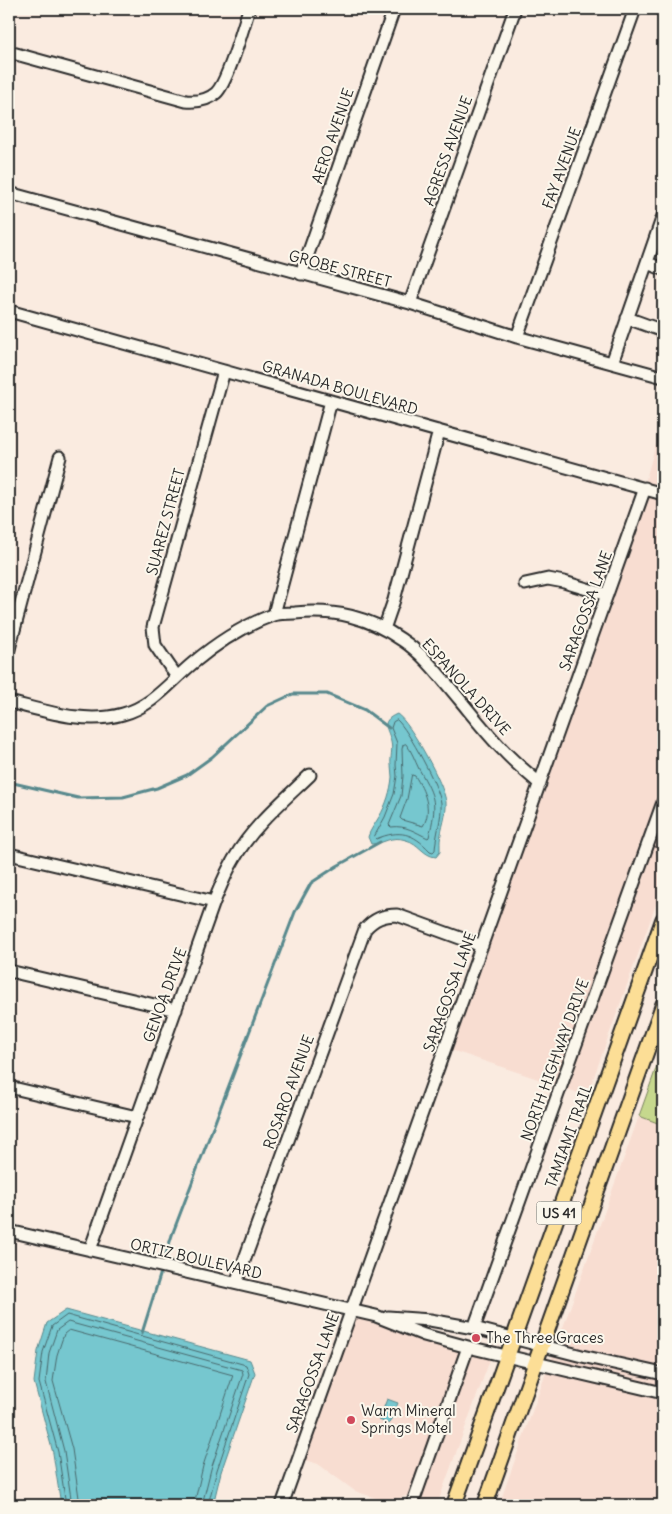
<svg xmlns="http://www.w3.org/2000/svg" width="672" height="1514" viewBox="0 0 672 1514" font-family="Delius,sans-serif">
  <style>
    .built { fill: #f8ddd1 }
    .green { fill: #c6d88d; stroke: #78825c }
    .water { fill: #76c7cf; stroke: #58898d }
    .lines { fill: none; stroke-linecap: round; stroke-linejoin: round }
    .shore { stroke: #49696d; stroke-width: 1 }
    .stream { stroke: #58898d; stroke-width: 3 }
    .minor-casing { stroke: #2b2b2b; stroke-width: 15 }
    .major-casing { stroke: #2b2b2b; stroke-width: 18 }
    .minor { stroke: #fbf7ec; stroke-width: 11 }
    .major { stroke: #fcde96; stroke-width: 14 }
    .poi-dot { fill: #d1495b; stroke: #fbf7ec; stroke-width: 2 }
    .labels { text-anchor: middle; stroke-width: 4; stroke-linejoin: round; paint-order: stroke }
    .shield { fill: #fbf7ec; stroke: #696865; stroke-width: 1 }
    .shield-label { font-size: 14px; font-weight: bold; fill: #2b2b2b }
    .street-label { font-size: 15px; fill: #2b2b2b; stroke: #fbf7ec }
    .poi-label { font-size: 15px; fill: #2b2b2b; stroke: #fbf7ec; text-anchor: start }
  </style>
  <rect width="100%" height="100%" fill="#faebe0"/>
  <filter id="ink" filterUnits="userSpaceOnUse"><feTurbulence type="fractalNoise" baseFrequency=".02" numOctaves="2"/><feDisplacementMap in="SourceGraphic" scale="10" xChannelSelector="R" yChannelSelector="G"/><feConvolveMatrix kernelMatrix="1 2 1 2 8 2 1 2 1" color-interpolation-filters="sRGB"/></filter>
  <g filter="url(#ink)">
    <path class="built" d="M 663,432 L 663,489 L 645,483 L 655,447 Z
      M 649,495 L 663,499 L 663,786 L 556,1085 L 451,1050 L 545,787 L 548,785 L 547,783 Z
      M 663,820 L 663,885 L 587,1096 L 567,1089 Z
      M 639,1116 L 663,1125 L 663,1369 L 557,1344 Z
      M 356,1316 L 375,1321 L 461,1350 L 409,1495 L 387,1502 L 355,1491 L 318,1464 L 305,1460 Z
      M 472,1353 L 491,1357 L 437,1505 L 436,1505 L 420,1499 Z
      M 553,1354 L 663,1379 L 663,1388 L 551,1361 Z
      M 547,1370 L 663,1398 L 663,1505 L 499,1505 Z"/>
    <path class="green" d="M 663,1049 L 663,1125 L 639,1116 Z"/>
    <path class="water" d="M 397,714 C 410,722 445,786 446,802 C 447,815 441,828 440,841 C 440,844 440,848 440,852 L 436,857 C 423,856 419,843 406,840 C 390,835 385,844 371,844 L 368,837 C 370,830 375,824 379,817 C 386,806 391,790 392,777 C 392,773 391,769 391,765 C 390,758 393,750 391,742 C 389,729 378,722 397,714 Z
      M 66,1310 L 250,1360 L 255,1373 L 221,1472 L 213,1505 L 61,1505 L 53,1453 L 34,1382 L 38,1351 L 47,1323 Z
      M 387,1399 L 398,1403 L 389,1424 L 379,1420 Z"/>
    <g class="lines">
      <path class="shore" d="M 397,720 C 408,729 440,789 441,803 C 442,818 436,834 435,850 L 433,852 L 430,851 C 413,833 400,829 376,839 L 374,837 L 385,817 L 394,794 L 397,776 L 396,765 L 397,743 L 391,728 L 393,722 Z
        M 406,744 C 412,751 415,761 419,769 C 436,799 437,803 429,837 L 428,838 C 415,832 406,825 391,827 L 389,825 L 401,796 L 403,776 L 402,749 L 403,745 Z
        M 412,775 L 415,776 C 424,790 433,810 423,826 L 402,820 L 400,818 L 407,799 Z
        M 66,1505 L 58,1452 L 39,1382 L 43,1352 L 52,1326 L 67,1315 L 246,1365 L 249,1374 L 217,1470 L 208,1505
        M 72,1505 L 64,1451 L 46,1382 L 49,1353 L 57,1330 L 68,1322 L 242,1370 L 243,1374 L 211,1469 L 202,1505
        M 80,1505 L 72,1449 L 53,1381 L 57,1355 L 64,1334 L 69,1330 L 233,1375 L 203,1466 L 194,1505"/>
      <path class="stream" d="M 9,782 L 78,798 L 123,797 L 157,788 L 187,775 L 212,757 L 267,706 L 293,694 L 327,694 L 365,710 L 389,728
        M 163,1264 L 172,1235 L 295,912 L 311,883 L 337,866 L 380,842
        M 142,1333 L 162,1269"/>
      <g class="minor-casing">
        <path id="minor" d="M 9,52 L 186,101 C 197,102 207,101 216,93 C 228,82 243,27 249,9
          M 9,193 L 410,303 L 517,337 L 663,377
          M 647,263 L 663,269
          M 301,274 L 394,9
          M 410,303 L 515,9
          M 9,311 L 663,494
          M 627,318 L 663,331
          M 517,337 L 635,9
          M 612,363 L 663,216
          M 525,584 L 548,579 L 564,582 L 607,595
          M 274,614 L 331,401
          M 384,629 L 394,600 L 439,431
          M 9,649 L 60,457
          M 177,677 L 155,645 L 153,627 L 224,371
          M 9,702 C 46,711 85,725 123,714 C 153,706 170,682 193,663 C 217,643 242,626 273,615 C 279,613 288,613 295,613 C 335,609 369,617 402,640 C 425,655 442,679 460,700 C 474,717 488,735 504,751 C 515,763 528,773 540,784
          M 9,854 L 214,902
          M 9,971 L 176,1010
          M 9,1087 L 137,1117
          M 9,1231 L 376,1316 L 424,1335 L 468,1347 L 663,1393
          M 90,1250 L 214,902 C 220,888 226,872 234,859 C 253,826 283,801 310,775
          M 236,1283 L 365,929 C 374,919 383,915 397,915 L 482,946
          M 388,1317 L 430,1320 L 474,1328 L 582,1356 L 663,1374
          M 474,1328 L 663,802
          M 282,1505 L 645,488
          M 412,1505 L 468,1347"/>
      </g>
      <g class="major-casing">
        <path id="major" d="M 454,1505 L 663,920
          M 485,1505 L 663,1005"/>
      </g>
      <use href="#minor" class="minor"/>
      <use href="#major" class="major"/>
    </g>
  </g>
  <g class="poi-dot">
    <circle cx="476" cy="1338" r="5"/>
    <circle cx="351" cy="1420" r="5"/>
  </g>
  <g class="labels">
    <rect class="shield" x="536.5" y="1201.5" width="45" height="23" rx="4"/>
    <g class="shield-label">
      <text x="559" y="1218">US 41</text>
    </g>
    <g class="street-label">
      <text transform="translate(333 136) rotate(-71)" y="5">AERO AVENUE</text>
      <text transform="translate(448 151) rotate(-70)" y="5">AGRESS AVENUE</text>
      <text transform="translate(562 168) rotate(-70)" y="5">FAY AVENUE</text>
      <text transform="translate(340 269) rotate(15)" y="5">GROBE STREET</text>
      <text transform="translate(340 388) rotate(16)" y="5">GRANADA BOULEVARD</text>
      <text transform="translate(166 522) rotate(-75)" y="5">SUAREZ STREET</text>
      <text transform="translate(586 611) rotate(-70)" y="5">SARAGOSSA LANE</text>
      <text transform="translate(466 687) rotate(48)" y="5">ESPANOLA DRIVE</text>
      <text transform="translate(450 992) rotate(-70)" y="5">SARAGOSSA LANE</text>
      <text transform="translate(165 995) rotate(-70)" y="5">GENOA DRIVE</text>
      <text transform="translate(555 1060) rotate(-70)" y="5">NORTH HIGHWAY DRIVE</text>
      <text transform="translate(289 1092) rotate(-70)" y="5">ROSARO AVENUE</text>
      <text transform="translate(569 1136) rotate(-70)" y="5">TAMIAMI TRAIL</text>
      <text transform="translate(196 1259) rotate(13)" y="5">ORTIZ BOULEVARD</text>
      <text transform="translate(313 1373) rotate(-70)" y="5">SARAGOSSA LANE</text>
    </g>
    <g class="poi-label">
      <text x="486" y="1343">The Three Graces</text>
      <text x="361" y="1416">Warm Mineral<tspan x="361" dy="17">Springs Motel</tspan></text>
    </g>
  </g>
  <rect width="672" height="1514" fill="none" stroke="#fbf7ec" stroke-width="30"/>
  <rect x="15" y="15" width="642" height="1484" fill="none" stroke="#2b2b2b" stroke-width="2" filter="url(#ink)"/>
</svg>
